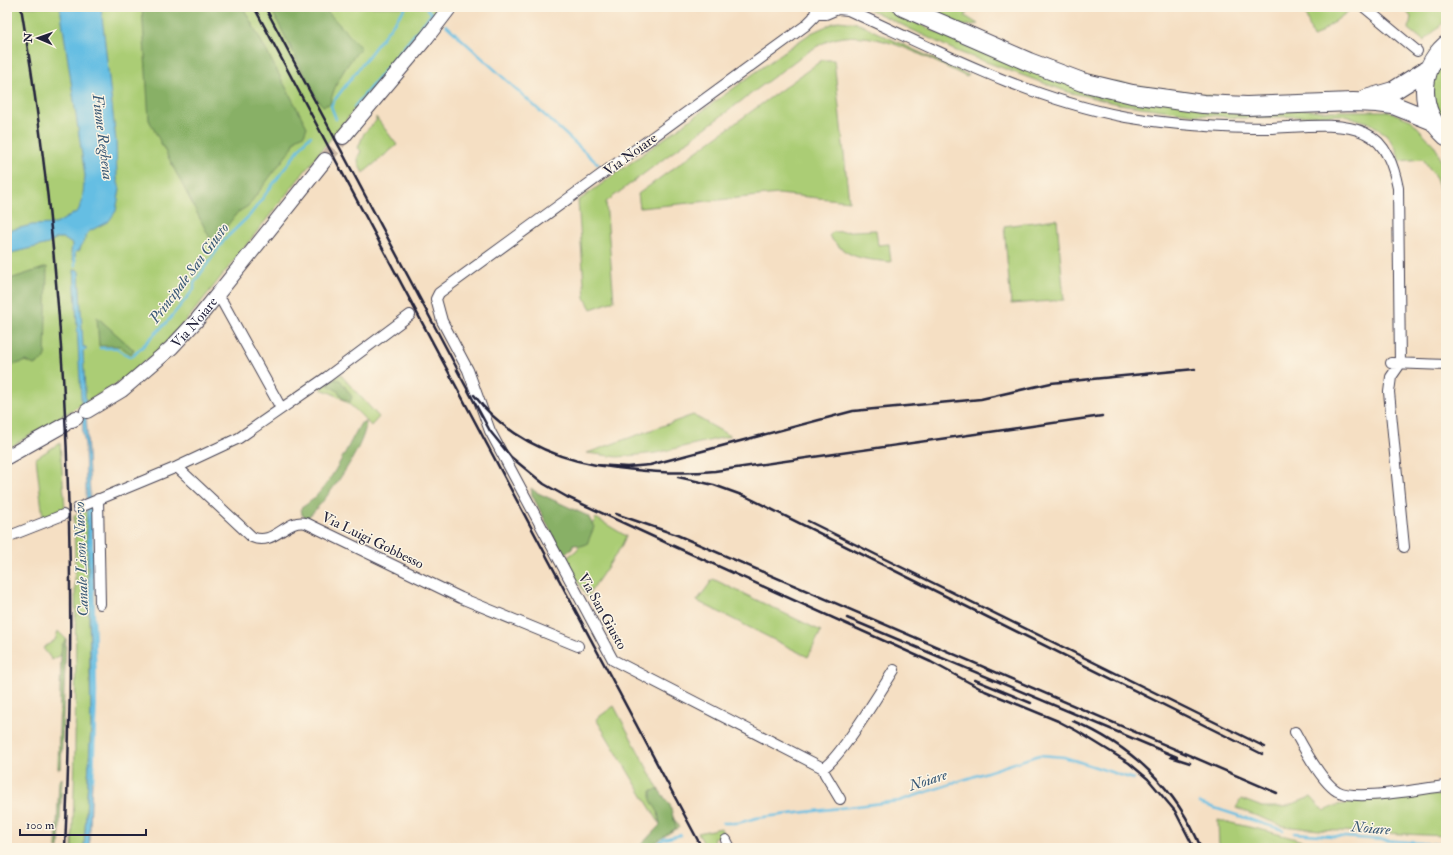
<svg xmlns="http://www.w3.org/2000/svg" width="1453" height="855" viewBox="0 0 1453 855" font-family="'IM FELL Double Pica',serif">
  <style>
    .green { fill: #abcd75; stroke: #667858 }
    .forest { fill: #88b066; stroke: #556950 }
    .water { fill: #65bee3; stroke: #44708f }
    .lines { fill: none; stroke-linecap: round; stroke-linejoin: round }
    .stream { stroke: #65bee3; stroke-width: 2.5 }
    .secondary-tunnel { stroke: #cbb9a8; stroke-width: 14; stroke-dasharray: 14 7; stroke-linecap: butt }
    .street-casing { stroke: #423e4f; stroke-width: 12 }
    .secondary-casing { stroke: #423e4f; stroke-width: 16 }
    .highway-casing { stroke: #423e4f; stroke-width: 20 }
    .street { stroke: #fff; stroke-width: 10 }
    .secondary { stroke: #fff; stroke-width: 14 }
    .highway { stroke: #fff; stroke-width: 18 }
    .rail { stroke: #22223b; stroke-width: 2.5 }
    .labels { text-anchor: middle; stroke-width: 3; stroke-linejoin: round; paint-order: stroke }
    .street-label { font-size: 14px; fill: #22223b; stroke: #fcf5e5 }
    .water-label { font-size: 15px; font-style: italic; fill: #395976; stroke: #fcf5e5 }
  </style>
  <rect width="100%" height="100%" fill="#fcf5e5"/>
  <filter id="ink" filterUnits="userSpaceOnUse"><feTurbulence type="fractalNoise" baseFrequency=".025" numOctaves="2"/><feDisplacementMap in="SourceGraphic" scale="8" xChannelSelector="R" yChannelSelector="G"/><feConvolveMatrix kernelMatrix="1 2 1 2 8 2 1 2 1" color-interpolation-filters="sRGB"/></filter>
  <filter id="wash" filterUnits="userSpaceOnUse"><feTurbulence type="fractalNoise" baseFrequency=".012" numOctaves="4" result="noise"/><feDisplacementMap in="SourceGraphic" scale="16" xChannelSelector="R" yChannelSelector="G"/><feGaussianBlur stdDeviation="0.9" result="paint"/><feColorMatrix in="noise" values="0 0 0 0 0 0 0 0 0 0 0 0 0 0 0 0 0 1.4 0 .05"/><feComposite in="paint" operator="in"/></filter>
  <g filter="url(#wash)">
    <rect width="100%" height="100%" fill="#f5dfc3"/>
    <path class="green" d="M 7,7 L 438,7 L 320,152 L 190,316 L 159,350 L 116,384 L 7,449 Z
      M 865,7 L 881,7 L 980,52 L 999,56 L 1038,72 L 1319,111 L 1388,111 L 1411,120 L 1433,144 L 1438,152 L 1441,163 L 1441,183 L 1444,184 L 1445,192 L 1440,192 L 1436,178 L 1423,159 L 1400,161 L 1396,149 L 1387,135 L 1370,123 L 1342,115 L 1243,118 L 1191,114 L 1119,104 L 1068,92 L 956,51 Z
      M 920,7 L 971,7 L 965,16 L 978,24 L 963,26 Z
      M 1318,7 L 1354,7 L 1313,38 L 1304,10 Z
      M 1403,7 L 1446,7 L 1446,20 L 1424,41 L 1409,29 L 1411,17 Z
      M 838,21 L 857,23 L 968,75 L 967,77 C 930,60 877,27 834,39 C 822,42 810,51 799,58 L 606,202 L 614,301 L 591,309 L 585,298 L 578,201 L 785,51 L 811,33 Z
      M 1446,54 L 1446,125 C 1441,119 1431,98 1432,90 C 1433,79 1439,62 1446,54 Z
      M 822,60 L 834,60 L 849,201 L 778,194 L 640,208 L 638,194 Z
      M 376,117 L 397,145 L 363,173 C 358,164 356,160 361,151 L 358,148 L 364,133 L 376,121 Z
      M 1057,219 L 1064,300 L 1011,304 L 1004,226 Z
      M 876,230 L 878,245 L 889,244 L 891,262 C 863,259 847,259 829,236 L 833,232 Z
      M 340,374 L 379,417 L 371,426 C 357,410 342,395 320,389 Z
      M 693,415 L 730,436 L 656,453 L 618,457 L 587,453 Z
      M 60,443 L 65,508 L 43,518 L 36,458 Z
      M 87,511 L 91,728 L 84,848 L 72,848 C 77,737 76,626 74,515 Z
      M 596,518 L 626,536 L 621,547 L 587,597 L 565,559 L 577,550 Z
      M 713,579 L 821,631 L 808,657 L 697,601 Z
      M 58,631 L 66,639 L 62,645 L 61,655 L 52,660 L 43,648 L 55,640 Z
      M 614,706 L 679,828 L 666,834 L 596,719 Z
      M 1428,792 L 1442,797 L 1446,804 L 1446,836 L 1319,830 L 1283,826 L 1236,808 L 1241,799 L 1262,807 L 1284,807 L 1311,797 L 1324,811 L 1337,805 Z
      M 1218,820 L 1267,831 L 1325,847 L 1334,848 L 1219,848 Z
      M 721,828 L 723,834 L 713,838 L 718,848 L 706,848 L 698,833 Z"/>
    <path class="forest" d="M 142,7 L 243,7 L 307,127 L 304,135 L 296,139 L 292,148 L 248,206 L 237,213 L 213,244 L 149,120 Z
      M 270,7 L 323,7 L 361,48 C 347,64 334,83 330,104 L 323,106 L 318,101 Z
      M 47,267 L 45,359 L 34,365 L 26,361 L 7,367 L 7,280 Z
      M 97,317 L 134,350 L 131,354 L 120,346 L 99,346 Z
      M 333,379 L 340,380 L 352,397 L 350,402 L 343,399 L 338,391 L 328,385 Z
      M 366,422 C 366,446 325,503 307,518 L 302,515 L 301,508 C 329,492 345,450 361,423 Z
      M 531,488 L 536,492 L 588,516 L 594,527 L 587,544 L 581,546 L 573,544 L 572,549 L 563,555 L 532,495 Z
      M 66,639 L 61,768 L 58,769 L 61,655 L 62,645 Z
      M 62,778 L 59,848 L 56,848 L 59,781 Z
      M 659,790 L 670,805 L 676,828 L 648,848 L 638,848 L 660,825 L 658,812 L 651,800 L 651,791 Z"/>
    <path class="water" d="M 60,7 L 101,7 L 116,141 L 117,179 L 120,189 L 116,211 L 109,221 L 88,232 L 79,251 L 75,252 L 76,262 L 74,262 L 71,253 L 72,244 L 63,238 L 57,238 L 48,244 L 7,254 L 7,231 L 32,225 L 56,224 L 78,211 L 82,202 L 85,176 Z
      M 77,269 L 79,272 L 83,347 L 86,347 L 86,350 L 83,351 L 93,557 L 96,692 L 89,848 L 84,848 L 91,728 L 90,646 L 85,444 L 83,434 L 74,270 Z"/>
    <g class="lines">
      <path class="stream" d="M 427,9 L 434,15
        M 446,25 L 598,164
        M 354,107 L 432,13
        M 336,119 L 331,106 L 333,102 L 406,7
        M 75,259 L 75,266
        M 100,348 L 116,348 L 130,357 L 133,356 L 167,322 L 194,289 L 194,283 L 225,239 L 250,215 L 306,140 L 311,136
        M 91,510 L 96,692 L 93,780
        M 1199,803 L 1283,830
        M 723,823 L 738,823 L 756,818 L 899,801 L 1039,755 L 1064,757 L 1133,779
        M 1294,833 L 1446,845
        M 654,848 L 664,839 L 681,835"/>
    </g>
  </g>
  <g filter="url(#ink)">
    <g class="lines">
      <path class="secondary-tunnel" d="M 325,160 L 343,137"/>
      <g class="street-casing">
        <path id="street" d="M 817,7 L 814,17 L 805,26 L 439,293 L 436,299 L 442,321 L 468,370 L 490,431 L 613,660 L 823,768 C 840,759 881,690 894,670
          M 1364,7 L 1417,51
          M 838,9 L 848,10 C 938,51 1027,98 1126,117 C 1174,125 1223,128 1272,128 C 1298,127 1342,121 1365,133 C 1387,143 1394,168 1398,188 L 1400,364 L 1391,377 L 1389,392 L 1404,547
          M 815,14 L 826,14 L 838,9 L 835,7
          M 216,295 L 223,303 L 281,408
          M 1391,363 L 1446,365
          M 177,467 L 252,537 C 274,547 286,518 306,523 L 461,598 L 578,646
          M 98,499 L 100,604
          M 78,508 L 177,467 L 239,438 L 327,377 L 410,315
          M 7,537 L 63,515
          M 1295,732 C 1303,747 1323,783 1337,791 C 1355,802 1423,788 1446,786
          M 823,768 L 825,774 L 840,799
          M 726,840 L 730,848"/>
      </g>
      <g class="secondary-casing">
        <g id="secondary">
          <path d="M 343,137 L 427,37 L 450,7"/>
          <path id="s1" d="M 87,411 L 122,390 L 171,348 L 197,320 L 325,160"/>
          <path d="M 72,420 L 76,418"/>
          <path d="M 7,457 L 64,425"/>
        </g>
      </g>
      <g class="highway-casing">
        <path id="highway" d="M 903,7 L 1029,62 L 1082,82 L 1132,94 L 1203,104 L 1247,106 L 1353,102 L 1377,103 L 1393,105 L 1433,121
          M 1446,45 C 1418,70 1418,111 1446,136
          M 1366,99 L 1393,91 L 1428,69"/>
      </g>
      <use href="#street" class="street"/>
      <use href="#secondary" class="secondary"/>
      <use href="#highway" class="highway"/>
      <path class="rail" d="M 21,7 C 69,285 78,567 65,848
        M 254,7 L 702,848
        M 265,7 L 460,374
        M 457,370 L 490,431 L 511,457 L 544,484 L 567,497 L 669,544 L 931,662 L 985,691 L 1058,721 L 1077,731 L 1129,763 L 1148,779 L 1175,811 L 1194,848
        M 474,395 C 503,434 550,457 596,465
        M 1102,416 L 715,471 C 675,475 637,471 596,465 L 627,467 L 650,465 L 853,411 L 981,399 L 1051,383 L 1195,369
        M 678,477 L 714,485 L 747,497 L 1262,754
        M 616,514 L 677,535 L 1277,793
        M 808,521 L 1265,747
        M 847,618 L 1177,757
        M 975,680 L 1031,703
        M 1073,721 C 1132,746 1177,789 1201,848
        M 1171,757 L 1190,763"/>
    </g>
  </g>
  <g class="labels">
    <g class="street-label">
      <text transform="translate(630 154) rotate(-36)" y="5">Via Noiare</text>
      <text dy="5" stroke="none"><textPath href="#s1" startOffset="140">Via Noiare</textPath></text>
      <text transform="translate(373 540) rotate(26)" y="5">Via Luigi Gobbesso</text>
      <text transform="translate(603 611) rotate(61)" y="5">Via San Giusto</text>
    </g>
    <g class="water-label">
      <text transform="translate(103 137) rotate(83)" y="5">Fiume Reghena</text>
      <text transform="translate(189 273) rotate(-53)" y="5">Principale San Giusto</text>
      <text transform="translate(81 559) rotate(-92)" y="5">Canale Lison Nuovo</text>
      <text transform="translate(928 780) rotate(-18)" y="5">Noiare</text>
      <text transform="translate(1371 828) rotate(5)" y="5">Noiare</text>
    </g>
  </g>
  <rect width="1453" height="855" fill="none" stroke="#fcf5e5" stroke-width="24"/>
  <g transform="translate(38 38) rotate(272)" stroke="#fcf5e5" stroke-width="3" paint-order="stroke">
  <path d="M0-3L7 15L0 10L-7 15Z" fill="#22223b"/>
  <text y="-6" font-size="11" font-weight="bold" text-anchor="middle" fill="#22223b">N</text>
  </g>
  <path d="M20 829v6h126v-6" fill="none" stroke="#22223b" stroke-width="2"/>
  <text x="26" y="829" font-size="12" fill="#22223b" stroke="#fcf5e5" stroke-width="3" paint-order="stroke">100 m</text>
</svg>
